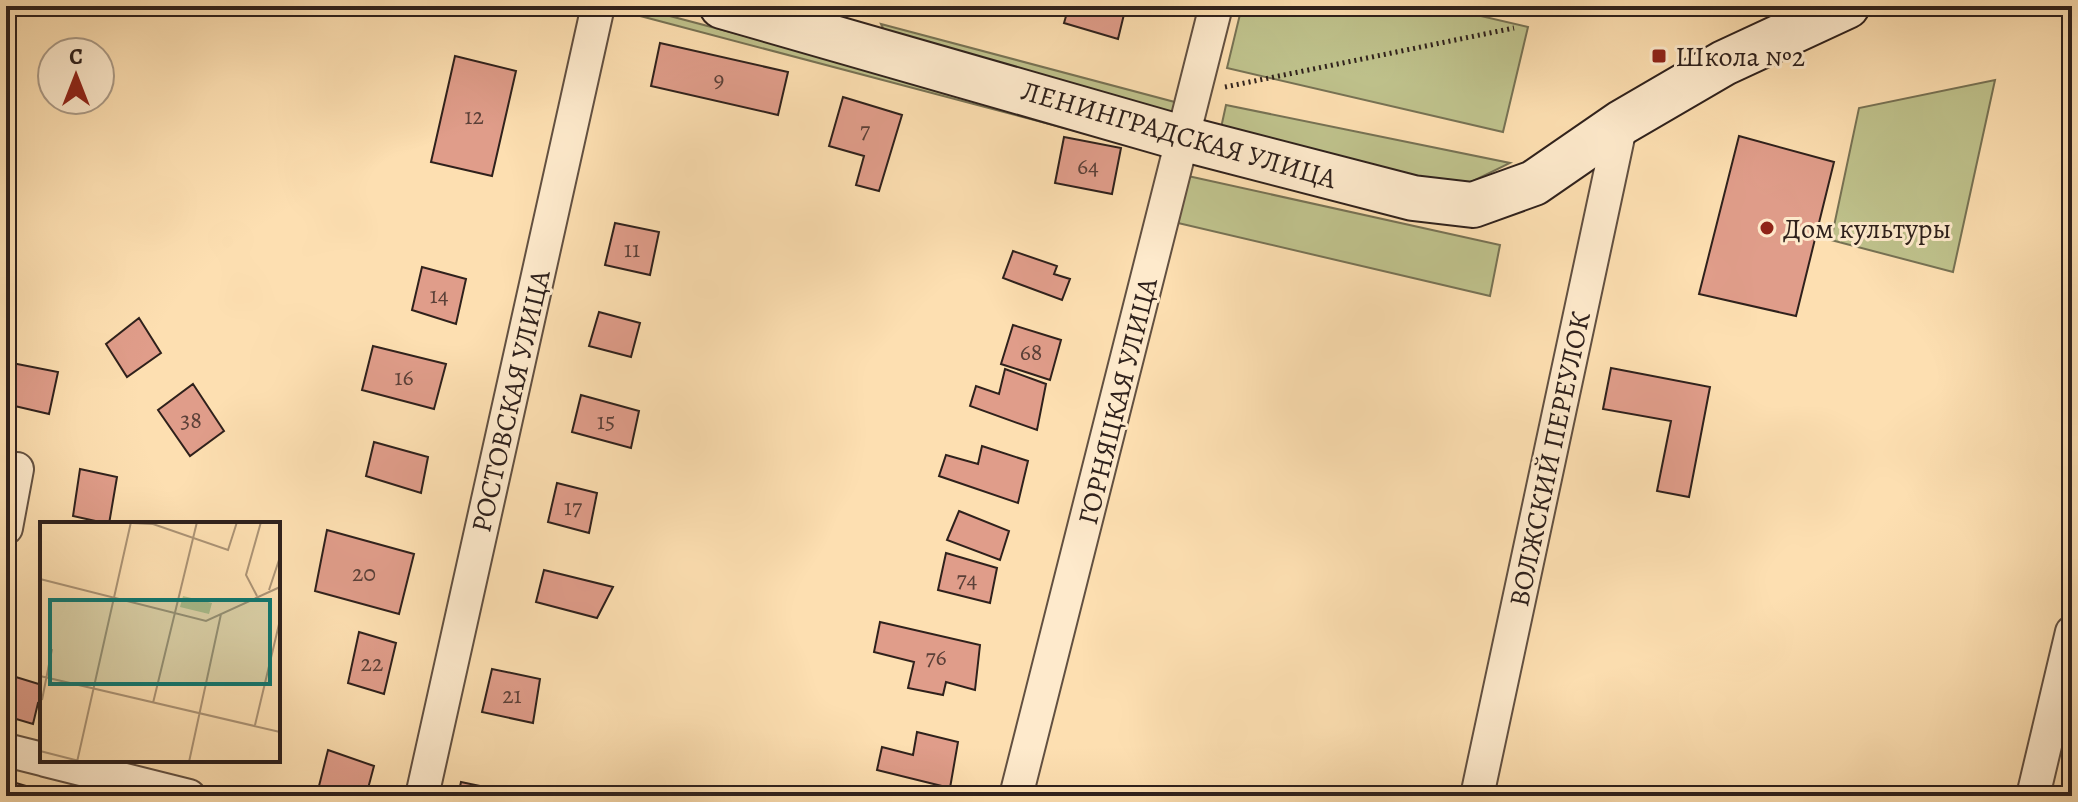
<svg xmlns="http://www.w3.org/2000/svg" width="2078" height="802" viewBox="0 0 2078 802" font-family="Alegreya,serif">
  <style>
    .green { fill: #bfc28c; stroke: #777254; stroke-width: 2 }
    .building { fill: #e09d8a; stroke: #2f211c; stroke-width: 2 }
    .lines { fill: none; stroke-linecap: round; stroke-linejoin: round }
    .street-casing { stroke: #625041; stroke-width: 36 }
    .secondary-casing { stroke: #2f211c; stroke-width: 48 }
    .path { stroke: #2f211c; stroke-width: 5; stroke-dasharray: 2 4; stroke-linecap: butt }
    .street { stroke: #feeacc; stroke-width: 32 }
    .secondary { stroke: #feeacc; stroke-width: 44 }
    .poi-dot { fill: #8f2418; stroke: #feeacc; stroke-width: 3 }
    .labels { text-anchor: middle; stroke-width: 6; stroke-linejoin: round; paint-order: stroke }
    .number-label { font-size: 24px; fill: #5b4038 }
    .poi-label { font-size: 28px; fill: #2f211c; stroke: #feeacc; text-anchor: start }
    .street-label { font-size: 28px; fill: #2f211c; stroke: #feeacc }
    .inset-road { fill: none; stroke: #ab9375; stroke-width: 2 }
    .view { fill: #0f766e; fill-opacity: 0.15; stroke: #0f766e; stroke-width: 4 }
    .inset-edge { fill: none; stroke: #2f211c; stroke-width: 4 }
  </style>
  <rect width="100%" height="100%" fill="#fddfb1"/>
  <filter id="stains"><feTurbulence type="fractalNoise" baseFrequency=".0025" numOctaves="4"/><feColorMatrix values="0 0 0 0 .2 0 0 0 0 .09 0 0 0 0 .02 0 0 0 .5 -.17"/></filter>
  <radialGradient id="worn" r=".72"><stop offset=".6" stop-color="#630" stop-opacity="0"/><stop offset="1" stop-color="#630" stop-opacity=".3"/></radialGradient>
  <path class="green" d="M 632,6 L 1143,141 L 1140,148 L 629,13 Z
    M 1242,6 L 1438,6 L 1528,27 L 1503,132 L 1227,68 Z
    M 881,24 L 1186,105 L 1178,124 L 894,51 Z
    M 1995,80 L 1953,272 L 1831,240 L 1859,108 Z
    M 1226,105 L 1510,163 L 1467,184 L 1427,188 L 1219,137 Z
    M 1188,176 L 1500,245 L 1490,296 L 1178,223 Z"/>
  <path class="building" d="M 1069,6 L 1126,6 L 1118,39 L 1064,23 Z
    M 660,43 L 788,72 L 778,115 L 651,86 Z
    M 455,56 L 516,71 L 492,176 L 431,162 Z
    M 843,97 L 902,115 L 879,191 L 856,185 L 864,156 L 829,146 Z
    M 1739,136 L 1834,162 L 1796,316 L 1699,294 Z
    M 1064,137 L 1121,148 L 1112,194 L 1055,183 Z
    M 615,223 L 659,232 L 650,275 L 605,265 Z
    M 1013,251 L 1057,266 L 1054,274 L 1070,279 L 1062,300 L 1003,278 Z
    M 422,267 L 466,279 L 456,324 L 412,310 Z
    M 599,312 L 640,323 L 631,357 L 589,346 Z
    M 139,318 L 161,353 L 127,377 L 106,344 Z
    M 1013,325 L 1061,340 L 1050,380 L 1001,364 Z
    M 373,346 L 446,364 L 434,409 L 362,390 Z
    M 12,363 L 58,372 L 49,414 L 6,404 Z
    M 1611,368 L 1710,387 L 1689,497 L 1657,491 L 1671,421 L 1603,409 Z
    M 1005,369 L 1046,384 L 1037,430 L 970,406 L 976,386 L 999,394 Z
    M 193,384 L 224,431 L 190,456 L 158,410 Z
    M 581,395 L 639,411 L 631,448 L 572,432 Z
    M 374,442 L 428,457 L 421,493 L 366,476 Z
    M 982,446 L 1028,461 L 1018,503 L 939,476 L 946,455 L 978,464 Z
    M 80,469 L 117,477 L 109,524 L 73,516 Z
    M 557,483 L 597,493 L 589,533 L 548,522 Z
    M 959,511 L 1009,531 L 1000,560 L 947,540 Z
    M 327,530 L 414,554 L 399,614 L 315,591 Z
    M 946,553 L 997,568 L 990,603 L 938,590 Z
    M 544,570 L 613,587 L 597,618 L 536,602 Z
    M 880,622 L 980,645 L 975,690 L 946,682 L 943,695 L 908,688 L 914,662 L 874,652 Z
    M 359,632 L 396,643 L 384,694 L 348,683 Z
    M 492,669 L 540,679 L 533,723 L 482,712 Z
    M 6,674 L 42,685 L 42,704 L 38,703 L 33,724 L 6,716 Z
    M 917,732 L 958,742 L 950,788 L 877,770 L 882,747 L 913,755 Z
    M 328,750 L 374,766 L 366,796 L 317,794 Z
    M 6,780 L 26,786 L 24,796 L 6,796 Z
    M 461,782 L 504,791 L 503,796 L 458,796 Z"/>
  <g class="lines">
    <g class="street-casing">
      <path id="street" d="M 6,528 L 17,469
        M 6,750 L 42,759
        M 45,760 L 189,796
        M 422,796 L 598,6
        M 1016,796 L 1216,6
        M 1477,796 L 1621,123
        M 2033,796 L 2072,632"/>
    </g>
    <g class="secondary-casing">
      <path id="secondary" d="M 722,6 L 1185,139 L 1413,198 L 1473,205 L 1534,183 L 1621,123 L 1724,63 L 1847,6"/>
    </g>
    <path class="path" d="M 1225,87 L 1514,28"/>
    <use href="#street" class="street"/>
    <use href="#secondary" class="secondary"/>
  </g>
  <g class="poi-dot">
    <rect x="1651" y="48" width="16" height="16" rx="4"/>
    <circle cx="1767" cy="228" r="8"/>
  </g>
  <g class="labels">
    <g class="number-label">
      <text x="719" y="87">9</text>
      <text x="474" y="124">12</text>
      <text x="865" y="138">7</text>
      <text x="1088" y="174">64</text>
      <text x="632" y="257">11</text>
      <text x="439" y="303">14</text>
      <text x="1031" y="360">68</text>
      <text x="404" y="385">16</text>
      <text x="191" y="428">38</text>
      <text x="606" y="429">15</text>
      <text x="573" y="515">17</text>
      <text x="364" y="581">20</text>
      <text x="967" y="587">74</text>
      <text x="936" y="665">76</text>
      <text x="372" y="671">22</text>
      <text x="512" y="703">21</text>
    </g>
    <g class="poi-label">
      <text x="1675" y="66">Школа №2</text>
      <text x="1783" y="238">Дом культуры</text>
    </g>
    <g class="street-label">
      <text transform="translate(1179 134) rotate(16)" y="10">ЛЕНИНГРАДСКАЯ УЛИЦА</text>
      <text transform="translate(510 401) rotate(-77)" y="10">РОСТОВСКАЯ УЛИЦА</text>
      <text transform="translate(1117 401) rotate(-76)" y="10">ГОРНЯЦКАЯ УЛИЦА</text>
      <text transform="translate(1549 459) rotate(-78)" y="10">ВОЛЖСКИЙ ПЕРЕУЛОК</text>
    </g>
  </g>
  <g transform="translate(40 522)">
    <rect width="240" height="240" fill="#fddfb1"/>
    <path d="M 143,74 L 172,81 L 169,92 L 140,85 Z" fill="#bfc28c"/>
    <path class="inset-road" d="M 71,0 L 113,2 L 188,28 L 197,0M 0,57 L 166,99 L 240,65M 229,68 L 240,35M 217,74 L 206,53 L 221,0M 0,154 L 240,210M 2,178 L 12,127M 113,181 L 157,0M 215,203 L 240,98M 0,229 L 43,240M 37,240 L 91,0M 149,240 L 181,92"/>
    <path class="view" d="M 10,78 L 230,78 L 230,162 L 10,162 Z"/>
    <rect width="240" height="240" class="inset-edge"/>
  </g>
  <rect width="2078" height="802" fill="none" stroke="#fddfb1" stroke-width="32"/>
  <rect x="8" y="8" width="2062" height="786" fill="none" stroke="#2f211c" stroke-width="4"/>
  <rect x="16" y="16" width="2046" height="770" fill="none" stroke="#2f211c" stroke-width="2"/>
  <g transform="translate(76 76)"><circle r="38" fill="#feeacc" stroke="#ab9a86" stroke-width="2"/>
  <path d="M0-6L14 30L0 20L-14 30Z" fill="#8f2418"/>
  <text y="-12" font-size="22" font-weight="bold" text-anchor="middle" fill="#2f211c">С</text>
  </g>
  <rect width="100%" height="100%" filter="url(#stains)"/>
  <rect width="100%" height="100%" fill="url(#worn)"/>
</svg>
